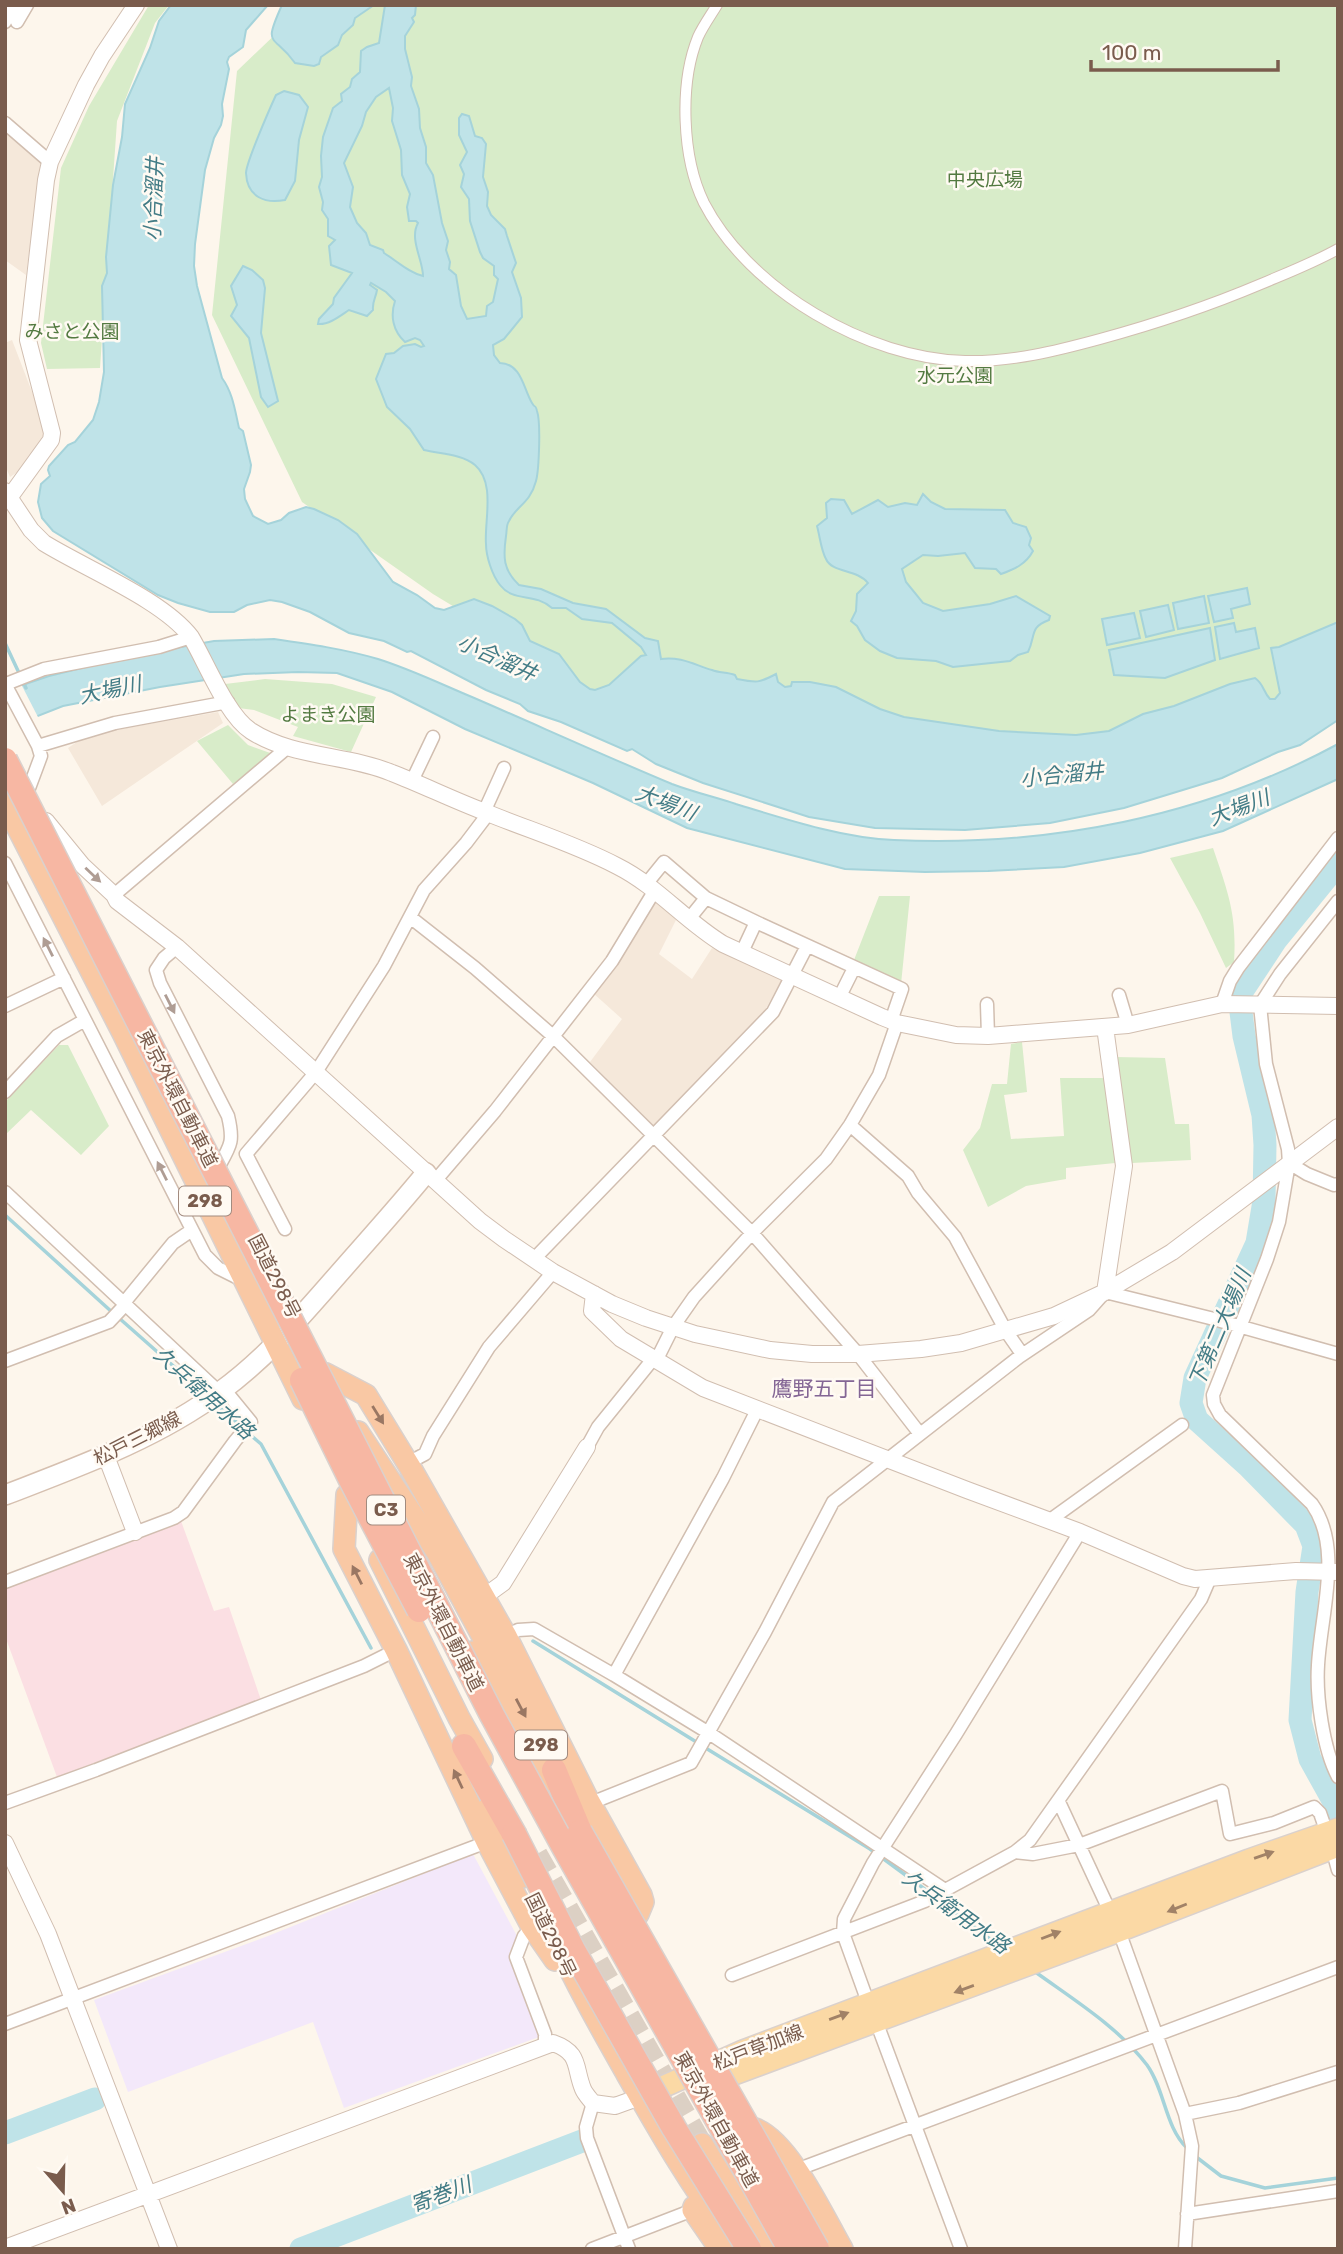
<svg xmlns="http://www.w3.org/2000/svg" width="1343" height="2254" viewBox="0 0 1343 2254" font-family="Rubik,'Noto Sans JP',sans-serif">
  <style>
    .residential { fill: #f5e8da }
    .education { fill: #f3e8fa }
    .medical { fill: #fbdfe3 }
    .green { fill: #d8ecc9 }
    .water { fill: #bfe3e8; stroke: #a5d3da; stroke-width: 2; fill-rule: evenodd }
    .pier { fill: #fdf6ec }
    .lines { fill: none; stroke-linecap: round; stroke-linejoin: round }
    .stream { stroke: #a5d3da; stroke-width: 3.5 }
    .river { stroke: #bfe3e8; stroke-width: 23 }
    .trunk-tunnel { stroke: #dcd0c4; stroke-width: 21; stroke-dasharray: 21 10; stroke-linecap: butt }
    .pedestrian-casing { stroke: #d1beb0; stroke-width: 12 }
    .minor-casing { stroke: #d1beb0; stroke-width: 15 }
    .tertiary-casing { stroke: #d1beb0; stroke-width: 18 }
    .secondary-casing { stroke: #d6c0b0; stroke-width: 22 }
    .primary-casing { stroke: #dad1cd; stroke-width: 24 }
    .trunk-casing { stroke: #dad1cd; stroke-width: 24 }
    .motorway-casing { stroke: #dad1cd; stroke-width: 27 }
    .pedestrian { stroke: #fff; stroke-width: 10 }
    .minor { stroke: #fff; stroke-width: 12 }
    .tertiary { stroke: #fff; stroke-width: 16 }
    .secondary { stroke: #fff; stroke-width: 19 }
    .primary { stroke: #fbd9a5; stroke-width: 21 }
    .trunk { stroke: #f9c8a4; stroke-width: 21 }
    .motorway { stroke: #f7b7a3; stroke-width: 24 }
    .motorway-bridge-casing { stroke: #dad1cd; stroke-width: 27; stroke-linecap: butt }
    .motorway-bridge { stroke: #f7b7a3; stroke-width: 24 }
    .oneway { fill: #af9d94 }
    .oneway2 { fill: #9a7763 }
    .oneway3 { fill: #a18267 }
    .labels { text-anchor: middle; stroke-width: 5; stroke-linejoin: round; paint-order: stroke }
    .shield { fill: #fffaf3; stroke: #a28b7f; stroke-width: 2 }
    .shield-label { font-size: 18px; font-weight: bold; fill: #7a5c4d }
    .park-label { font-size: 19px; fill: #537a41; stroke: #fffaf3 }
    .street-label { font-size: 19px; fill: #7a5c4d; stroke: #fffaf3 }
    .water-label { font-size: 21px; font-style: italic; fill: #437c86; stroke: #fffaf3 }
    .neighbourhood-label { font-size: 21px; fill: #846695; stroke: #fffaf3 }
  </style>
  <rect width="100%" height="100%" fill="#fdf6ec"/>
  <path class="residential" d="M 5,131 L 41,164 L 26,275 L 5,260 Z
    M 12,340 L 44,423 L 44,434 L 22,469 L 10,477 L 5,465 L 5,343 Z
    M 218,712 L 223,723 L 102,806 L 68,748 L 87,735 Z
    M 658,902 L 676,920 L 659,954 L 692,979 L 712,948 L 782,979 L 764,1012 L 654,1126 L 590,1062 L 622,1019 L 593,993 L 653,903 Z"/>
  <path class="education" d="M 473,1854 L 517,1936 L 509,1954 L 539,2037 L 344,2108 L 313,2022 L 128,2092 L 94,2000 L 268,1936 Z"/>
  <path class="medical" d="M 181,1521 L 214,1611 L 229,1607 L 261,1700 L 57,1777 L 5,1636 L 5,1587 Z"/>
  <path class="green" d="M 149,5 L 169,5 L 155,23 L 117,121 L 100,368 L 47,369 L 41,343 L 61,168 L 89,106 Z
    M 306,5 L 1338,5 L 1338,673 L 1312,691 L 1104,754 L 601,696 L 433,594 L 302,502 L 212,315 L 237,71 Z
    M 265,679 L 332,684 L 376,697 L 351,752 L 293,736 L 298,727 L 254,710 L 238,708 L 225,684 Z
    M 228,725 L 248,745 L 273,754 L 233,784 L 197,741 Z
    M 1213,848 C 1228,892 1237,915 1234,962 L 1226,968 L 1200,913 L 1170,858 Z
    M 879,896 L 910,896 L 901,984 L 862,970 L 863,964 L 854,960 Z
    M 1022,1042 L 1027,1092 L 1004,1095 L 1011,1139 L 1064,1136 L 1060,1078 L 1105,1078 L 1115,1163 L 1066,1168 L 1066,1179 L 1026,1186 L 988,1207 L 963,1150 L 980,1128 L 992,1084 L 1007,1084 L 1011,1044 Z
    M 59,1045 L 68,1045 L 109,1126 L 81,1155 L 31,1110 L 5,1135 L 5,1102 Z
    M 1116,1057 L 1165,1058 L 1175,1124 L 1189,1124 L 1191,1160 L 1132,1163 Z"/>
  <path class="water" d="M 171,5 L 268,5 L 246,30 L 243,47 L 229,57 L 227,62 L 229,69 L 222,104 L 223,116 L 221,125 L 214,138 L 205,170 L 195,244 L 194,266 L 197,286 L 222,378 C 233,393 235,411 239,428 L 243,431 L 251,465 L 250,472 L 244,489 L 245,499 L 253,516 L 268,524 L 281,520 L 289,513 L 306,507 L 314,509 L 338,520 L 357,534 L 393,582 L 417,595 L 435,608 L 444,610 L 474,599 L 492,606 L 515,619 L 522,625 L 530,641 L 559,654 L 580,682 L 590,689 L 595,690 L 609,685 L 641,656 L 646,655 L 641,647 L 612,623 L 582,619 L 566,608 L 552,608 C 534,592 514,603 500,585 C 492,575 486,556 486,544 C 484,522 496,483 475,465 C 462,454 440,454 424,450 L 410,429 L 387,407 L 376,379 L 386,354 L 394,353 L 403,346 L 415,344 L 421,347 L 424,346 L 420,340 L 415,338 L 405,342 C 393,331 390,316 395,301 L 386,292 L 371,283 L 370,285 L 377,290 C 376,297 372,302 373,310 L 367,316 L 349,310 C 340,316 329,325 318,324 L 319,319 L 333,304 L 334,298 L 352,273 L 331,265 L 329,246 L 335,240 L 328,236 L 328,219 L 322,210 L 323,202 L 319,187 L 322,177 L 321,156 L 323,137 L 333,108 L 342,101 L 341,94 L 350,87 L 352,79 L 360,72 L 361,51 L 367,47 L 379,43 L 385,5 L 416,5 L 415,15 L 412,18 L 414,22 L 405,36 L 405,49 L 412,77 L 411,86 L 419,109 L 420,128 L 426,147 L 426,163 L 433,175 L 442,223 L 448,241 L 446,250 L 450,262 L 449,269 L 456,275 L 461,306 L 467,319 L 486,316 L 487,306 L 493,302 L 498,279 L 494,275 L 494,266 L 483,258 L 480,252 L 470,221 L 469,199 L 461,187 L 464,174 L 460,165 L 467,152 L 459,135 L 459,118 L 462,114 L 469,116 L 475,136 L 482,138 L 486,144 L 483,177 L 488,192 L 487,206 L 491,215 L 505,229 L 507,236 L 516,263 L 512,272 L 521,298 L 522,317 L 504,339 L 493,345 L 494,355 L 500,363 C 522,364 523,388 532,403 C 536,410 535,403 537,411 C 541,422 539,470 536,481 C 530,504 516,506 509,521 C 506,525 507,531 506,536 C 503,557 503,570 519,585 L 541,589 L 573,603 L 606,609 L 645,638 L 658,641 L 661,659 C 680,656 695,665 712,670 C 719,673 727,672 735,675 L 737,679 C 757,683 759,683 776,674 L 778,682 L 785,687 L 791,686 L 792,682 L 810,682 L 836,687 L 880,709 L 904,717 L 999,731 L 1076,735 L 1109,731 L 1143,714 L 1174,706 L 1230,684 L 1255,678 C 1264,684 1263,692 1270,699 L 1275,699 L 1280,693 L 1271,648 L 1279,647 L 1338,622 L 1338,720 L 1300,745 L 1278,752 L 1222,778 L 1124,808 L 1050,823 L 965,830 L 875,828 L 809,817 L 703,783 L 656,764 L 632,749 L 627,751 L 561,722 L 528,711 L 520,704 L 486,690 L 411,651 L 407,652 L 384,641 L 349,633 L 310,612 L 282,602 L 270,600 L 247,605 L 234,612 L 210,612 L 178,603 L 158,595 L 53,531 L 42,518 L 38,502 L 41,484 L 50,476 L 48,470 L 49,466 L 68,445 L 75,442 L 93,420 L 99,402 L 104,372 L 102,286 L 107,273 L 106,257 L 113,185 L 122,137 L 125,104 L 150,48 L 159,21 ZM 389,88 L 393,108 L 392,121 L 401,150 L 402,175 L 410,194 L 407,207 L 409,221 L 416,221 L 418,223 C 409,239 423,260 423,276 C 409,273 397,261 384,253 L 383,250 L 370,245 L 366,233 L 357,223 L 350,207 L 353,187 L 344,163 L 362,126 L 366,112 L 376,97 Z
    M 282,5 L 374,5 L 355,18 L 353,25 L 342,35 L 338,45 L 321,57 L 319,64 L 314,66 L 295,63 C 274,33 262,49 282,5 Z
    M 284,91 L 299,95 L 308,107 L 299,140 L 295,181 L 285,200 C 265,204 247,197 246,173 C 246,163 270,108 276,95 Z
    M 243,266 L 252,270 L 263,280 L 265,288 L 261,333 L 278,401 L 268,407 L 261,397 L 249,338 L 231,316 L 237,305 L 231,286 Z
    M 923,494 L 931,502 L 945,509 L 1005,510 L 1013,523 L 1026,527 L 1031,538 L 1029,545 L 1033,551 C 1026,564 1015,569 1001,574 L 996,569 L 975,568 L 965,553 L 938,556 L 923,555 L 902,569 L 906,582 L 923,603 L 943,611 L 990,604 L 1016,596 L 1050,616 L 1049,620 C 1029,627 1036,636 1028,652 L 1018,655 L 1010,661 L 953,667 L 936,661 L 897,658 L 880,651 L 865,640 L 857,626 L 851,621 L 856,611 L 857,594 L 868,583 C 857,569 832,573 826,559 C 821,550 820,537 817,526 L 827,518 L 826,503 L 831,499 L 844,500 L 852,514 L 878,500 L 888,507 L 905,503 L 917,505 Z
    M 1247,588 L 1250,604 L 1231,609 L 1233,618 L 1214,622 L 1208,596 Z
    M 1204,596 L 1209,623 L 1178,629 L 1173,603 Z
    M 1168,605 L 1174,630 L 1146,637 L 1140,611 Z
    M 1134,613 L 1140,638 L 1107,645 L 1102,619 Z
    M 1234,623 L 1236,632 L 1255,628 L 1259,648 L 1220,659 L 1215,627 Z
    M 1210,628 L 1215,660 L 1165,678 L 1114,675 L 1109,650 Z
    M 274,639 C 309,644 344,649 378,659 C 410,669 441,684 472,697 C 539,726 605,756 672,784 C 693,792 715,797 736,804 C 785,819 843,838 894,840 C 1048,847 1203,817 1338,744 L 1338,779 L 1223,831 L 1140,853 L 1064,867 L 988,871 L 925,872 L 845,869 L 687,828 L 593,783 L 465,729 L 392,692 L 337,673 L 298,672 L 244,674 L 160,687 L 63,706 L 15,725 L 5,691 L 49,676 L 131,656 L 214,641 Z"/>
  <path class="pier" d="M 20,682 L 39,719 L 5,733 L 5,691 Z"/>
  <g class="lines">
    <path class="stream" d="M 5,643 L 26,688
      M 5,1215 L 113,1313
      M 119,1318 L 205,1394
      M 216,1404 L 242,1427
      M 247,1432 L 261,1444 L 371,1648
      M 533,1641 L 698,1743
      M 704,1747 L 870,1849 L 930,1893
      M 936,1898 L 999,1946
      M 1034,1971 C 1074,2000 1117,2026 1147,2065 C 1165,2090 1165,2127 1187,2148
      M 1195,2156 L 1221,2176 L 1265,2188 L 1338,2178"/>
    <path class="river" d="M 1338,864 L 1276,940 L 1239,996 L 1244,1036 L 1263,1115 L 1265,1145 L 1264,1201 L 1257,1243 L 1195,1378 L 1191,1403 L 1197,1420 L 1248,1466 L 1306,1525 L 1314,1546 L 1307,1592 L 1300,1720 L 1310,1759 L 1335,1804 L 1338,1814
      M 5,2133 L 95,2099
      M 301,2249 L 582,2141"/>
    <path class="trunk-tunnel" d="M 537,1854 L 702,2144"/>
    <g class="pedestrian-casing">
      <path id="pedestrian" d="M 717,5 C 711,15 703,26 698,37 C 679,84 682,158 704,203 C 749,290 868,359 965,361 C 1012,362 1056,351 1100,339 C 1155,324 1209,306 1261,284 C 1287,273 1313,263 1338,249"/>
    </g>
    <g class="minor-casing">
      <path id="minor" d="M 5,22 L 14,5
        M 17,22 L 27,5
        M 5,123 L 50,162
        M 5,684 L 38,746 L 41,756 L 28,791
        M 6,684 L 44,669 L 159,647 L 191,637
        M 38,746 L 115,723 L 228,702
        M 412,781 L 433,737
        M 484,812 L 504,768
        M 5,863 L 205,1255 L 218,1268 L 244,1281
        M 647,883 L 664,862 L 706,898 L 756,922
        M 114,895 L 288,747
        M 1338,901 L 1280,974 L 1260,1005 L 1266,1064 L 1288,1149 L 1289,1163 L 1279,1222 L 1267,1259 L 1213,1395 L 1214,1404 L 1220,1415 L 1312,1504 C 1343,1548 1321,1612 1318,1665 C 1316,1696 1323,1749 1338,1777
        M 410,917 L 475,968 L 553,1036 L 752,1233 L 858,1354 L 920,1434
        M 689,919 L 706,898
        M 177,947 L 164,958 L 156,970 L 160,983 L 228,1116 C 234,1141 231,1145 219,1166
        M 742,952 L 756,922 L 902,989 L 891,1021
        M 1119,995 L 1128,1025
        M 839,998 L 854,968
        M 987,1004 L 988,1036
        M 1222,1004 L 1230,981 L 1238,968 L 1338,838
        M 5,1006 L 64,978
        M 5,1092 L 57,1036 L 85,1020
        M 850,1125 L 908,1176 L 918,1193 L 955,1237 L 1006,1331 L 1022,1354
        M 1289,1163 L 1307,1174 L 1334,1185 L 1338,1184
        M 435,1181 L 495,1111 L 612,961 L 655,890
        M 5,1192 L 219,1392
        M 285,1229 L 246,1154 L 316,1072 L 384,966 L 424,890 L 466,843 L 488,814
        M 534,1259 L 773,1012 L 807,946
        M 123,1304 L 173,1243 L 192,1230
        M 5,1361 L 109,1322 L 125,1305
        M 656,1361 L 673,1327 L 694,1297 L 752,1233 L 826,1159 L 850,1125 L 879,1075 L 897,1023
        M 587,1447 L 598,1427 L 653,1359
        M 408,1463 L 425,1454 L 433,1436 L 489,1347 L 553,1272
        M 1050,1520 L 1182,1425
        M 5,1582 L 174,1518 L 183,1512 L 235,1441 L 251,1422 L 224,1389
        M 506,1636 L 518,1630 L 534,1629 L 614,1675 L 709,1733 L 945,1890
        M 614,1675 L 723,1478 L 757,1410
        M 1059,1802 L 1119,1931 L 1185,2114 L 1192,2146 L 1185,2249
        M 5,1803 L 96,1770 L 364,1666 L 396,1650
        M 591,1803 L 691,1763 L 765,1632 L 833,1502 L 1019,1357 L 1089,1310 L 1105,1292 L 1210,1318 L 1338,1354
        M 1332,1848 L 1338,1870
        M 1015,1852 L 1033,1854 L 1079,1845 L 1222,1791 L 1230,1834 L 1274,1823 L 1314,1807 L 1320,1813 L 1327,1833
        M 532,1927 L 524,1936 L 516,1957 L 545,2034 L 545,2045
        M 732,1975 L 925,1901 L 1015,1852 L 1030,1840 L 1201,1599 L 1210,1578
        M 869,2005 L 843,1933 L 844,1919 L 873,1863 L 956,1734 L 1080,1532
        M 876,2021 L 961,2249
        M 5,2024 L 487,1842
        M 593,2103 L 586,2127 L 587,2138 L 629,2249
        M 1185,2114 L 1239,2103 L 1338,2072
        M 796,2170 L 1338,1967
        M 1187,2214 L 1338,2191
        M 592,2249 L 693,2210"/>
    </g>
    <g class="tertiary-casing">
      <path id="tertiary" d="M 5,491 L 31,530 L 44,543 C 86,569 163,600 191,637 C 206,662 227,716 251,731 C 293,758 346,754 392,773 C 423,785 453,800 485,812 C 529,830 575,844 617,866 C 657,886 685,921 723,944 L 882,1017 L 897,1023 L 956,1035 L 988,1036 L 1128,1025 L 1222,1004 L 1338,1006
        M 9,498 L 51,440 L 52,433 L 28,340 L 46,180 L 50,162 L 86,85 L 102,56 L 136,5
        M 46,821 L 82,865 L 114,895 L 117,901 L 177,947 L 480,1221 L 504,1239 L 553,1272 L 612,1304 L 646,1318 L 695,1334 L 770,1350 L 812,1354 L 858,1354 L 921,1349 L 961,1343 L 1054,1316 L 1105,1292 L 1172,1252 L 1338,1127
        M 1105,1292 L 1124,1166 L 1105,1027
        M 594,1294 L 592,1311 L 621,1339 L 703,1388 L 967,1490 L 1080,1532 L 1183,1576 L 1195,1579 L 1296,1571 L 1338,1572
        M 106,1456 L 135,1532
        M 485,1596 L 503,1583 L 587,1447
        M 5,1843 L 48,1934 L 169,2249
        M 5,2248 L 553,2043 C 581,2053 574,2067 583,2089 C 585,2094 590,2099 593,2103 L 615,2106 L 640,2097"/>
    </g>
    <g class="secondary-casing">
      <path id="secondary" d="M 5,1495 C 80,1466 156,1439 221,1391 C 267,1358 305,1312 342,1270 C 370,1238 399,1206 426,1173"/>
    </g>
    <g class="primary-casing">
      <path id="primary" d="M 706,2081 L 726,2077 L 1119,1931 L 1338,1846
        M 640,2097 L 743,2051 L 1249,1860 L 1338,1829"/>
    </g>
    <g class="trunk-casing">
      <path id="trunk" d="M 5,803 L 123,1033 L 303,1399
        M 326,1374 L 366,1395 L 410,1467 L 506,1636 L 586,1796 L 641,1895 L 643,1902 L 638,1914
        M 358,1432 L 437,1552 L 563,1785
        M 347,1495 L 344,1549 L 396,1650 L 487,1842 L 532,1927 L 555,1960
        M 380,1560 L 459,1718 L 482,1759
        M 473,1652 L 542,1782
        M 487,1809 L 522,1877
        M 554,1936 C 576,1984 601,2028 627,2074 C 659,2130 691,2186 730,2237
        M 755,2129 C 789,2142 823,2216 842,2249
        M 702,2144 L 765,2249
        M 694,2207 L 693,2210 L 720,2249"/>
    </g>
    <g class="motorway-casing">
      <path id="motorway" d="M 464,1746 L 514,1834
        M 554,1770 L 580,1832"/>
    </g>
    <use href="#pedestrian" class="pedestrian"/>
    <use href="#minor" class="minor"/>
    <use href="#tertiary" class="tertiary"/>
    <use href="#secondary" class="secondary"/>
    <use href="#primary" class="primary"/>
    <use href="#trunk" class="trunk"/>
    <use href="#motorway" class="motorway"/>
    <g class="motorway-bridge-casing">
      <path id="motorway-bridge" d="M 5,760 L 492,1715 L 564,1847 L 790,2249
        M 302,1380 L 352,1482 L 419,1610
        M 580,1832 L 817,2249
        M 514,1834 L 573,1950 L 674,2128 L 749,2249"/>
    </g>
    <use href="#motorway-bridge" class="motorway-bridge"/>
  </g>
  <defs><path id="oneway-solid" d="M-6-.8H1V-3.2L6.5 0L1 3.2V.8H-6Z" transform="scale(1.75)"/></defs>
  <g class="oneway">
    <use href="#oneway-solid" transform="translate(93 875) rotate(43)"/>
    <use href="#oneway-solid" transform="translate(48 947) rotate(-117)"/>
    <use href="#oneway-solid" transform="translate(170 1004) rotate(63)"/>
    <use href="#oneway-solid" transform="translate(162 1171) rotate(-117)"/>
  </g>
  <g class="oneway2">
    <use href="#oneway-solid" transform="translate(378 1415) rotate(58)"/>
    <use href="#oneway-solid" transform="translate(357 1575) rotate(-117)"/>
    <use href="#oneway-solid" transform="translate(521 1708) rotate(62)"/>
    <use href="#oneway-solid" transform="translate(458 1779) rotate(-115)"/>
  </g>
  <g class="oneway3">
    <use href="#oneway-solid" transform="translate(1264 1855) rotate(-19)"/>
    <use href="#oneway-solid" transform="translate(1177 1908) rotate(158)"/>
    <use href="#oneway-solid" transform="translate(1051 1935) rotate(-21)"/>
    <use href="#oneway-solid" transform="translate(964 1989) rotate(160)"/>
    <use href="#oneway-solid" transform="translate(839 2016) rotate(-20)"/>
  </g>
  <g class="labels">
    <g class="shield">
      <rect x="179" y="1186.5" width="52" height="29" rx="5"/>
      <rect x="367" y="1495.5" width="38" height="29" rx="5"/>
      <rect x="515" y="1730.5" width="52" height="29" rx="5"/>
    </g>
    <g class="shield-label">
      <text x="205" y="1207">298</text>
      <text x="386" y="1516">C3</text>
      <text x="541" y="1751">298</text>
    </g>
    <g class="park-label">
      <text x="985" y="186">中央広場</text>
      <text x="72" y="338">みさと公園</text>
      <text x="955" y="382">水元公園</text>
      <text x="328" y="721">よまき公園</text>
    </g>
    <g class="street-label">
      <text transform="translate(178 1098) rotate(63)" y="7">東京外環自動車道</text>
      <text transform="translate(275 1276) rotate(63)" y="7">国道298号</text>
      <text transform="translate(137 1438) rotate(-27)" y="7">松戸三郷線</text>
      <text transform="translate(444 1622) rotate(63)" y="7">東京外環自動車道</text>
      <text transform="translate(551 1935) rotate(64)" y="7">国道298号</text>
      <text transform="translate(758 2047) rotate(-21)" y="7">松戸草加線</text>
      <text transform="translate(717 2119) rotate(61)" y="7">東京外環自動車道</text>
    </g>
    <g class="water-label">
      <text transform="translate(154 199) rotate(-88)" y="7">小合溜井</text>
      <text transform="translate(497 658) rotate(24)" y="7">小合溜井</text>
      <text transform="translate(110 690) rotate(-12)" y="7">大場川</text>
      <text transform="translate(1062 775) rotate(-6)" y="7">小合溜井</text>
      <text transform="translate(666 803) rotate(21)" y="7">大場川</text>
      <text transform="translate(1239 808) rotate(-21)" y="7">大場川</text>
      <text transform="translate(1220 1328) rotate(-67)" y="7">下第二大場川</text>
      <text transform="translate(204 1393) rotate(42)" y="7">久兵衛用水路</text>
      <text transform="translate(956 1912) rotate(36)" y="7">久兵衛用水路</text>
      <text transform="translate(441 2195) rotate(-21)" y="7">寄巻川</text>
    </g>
    <g class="neighbourhood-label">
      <text x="824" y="1396">鷹野五丁目</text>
    </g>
  </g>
  <rect width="1343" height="2254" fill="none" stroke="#7a5c4d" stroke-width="14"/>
  <g transform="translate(63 2191) rotate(160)" stroke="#fffaf3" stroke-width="5" paint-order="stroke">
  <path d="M0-5L12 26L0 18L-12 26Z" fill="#7a5c4d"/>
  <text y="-10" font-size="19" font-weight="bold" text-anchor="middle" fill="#7a5c4d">N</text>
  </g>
  <path d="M1091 60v10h187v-10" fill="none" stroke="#7a5c4d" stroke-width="3.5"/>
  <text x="1102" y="60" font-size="21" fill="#7a5c4d" stroke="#fffaf3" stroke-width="5" paint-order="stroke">100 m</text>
</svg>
